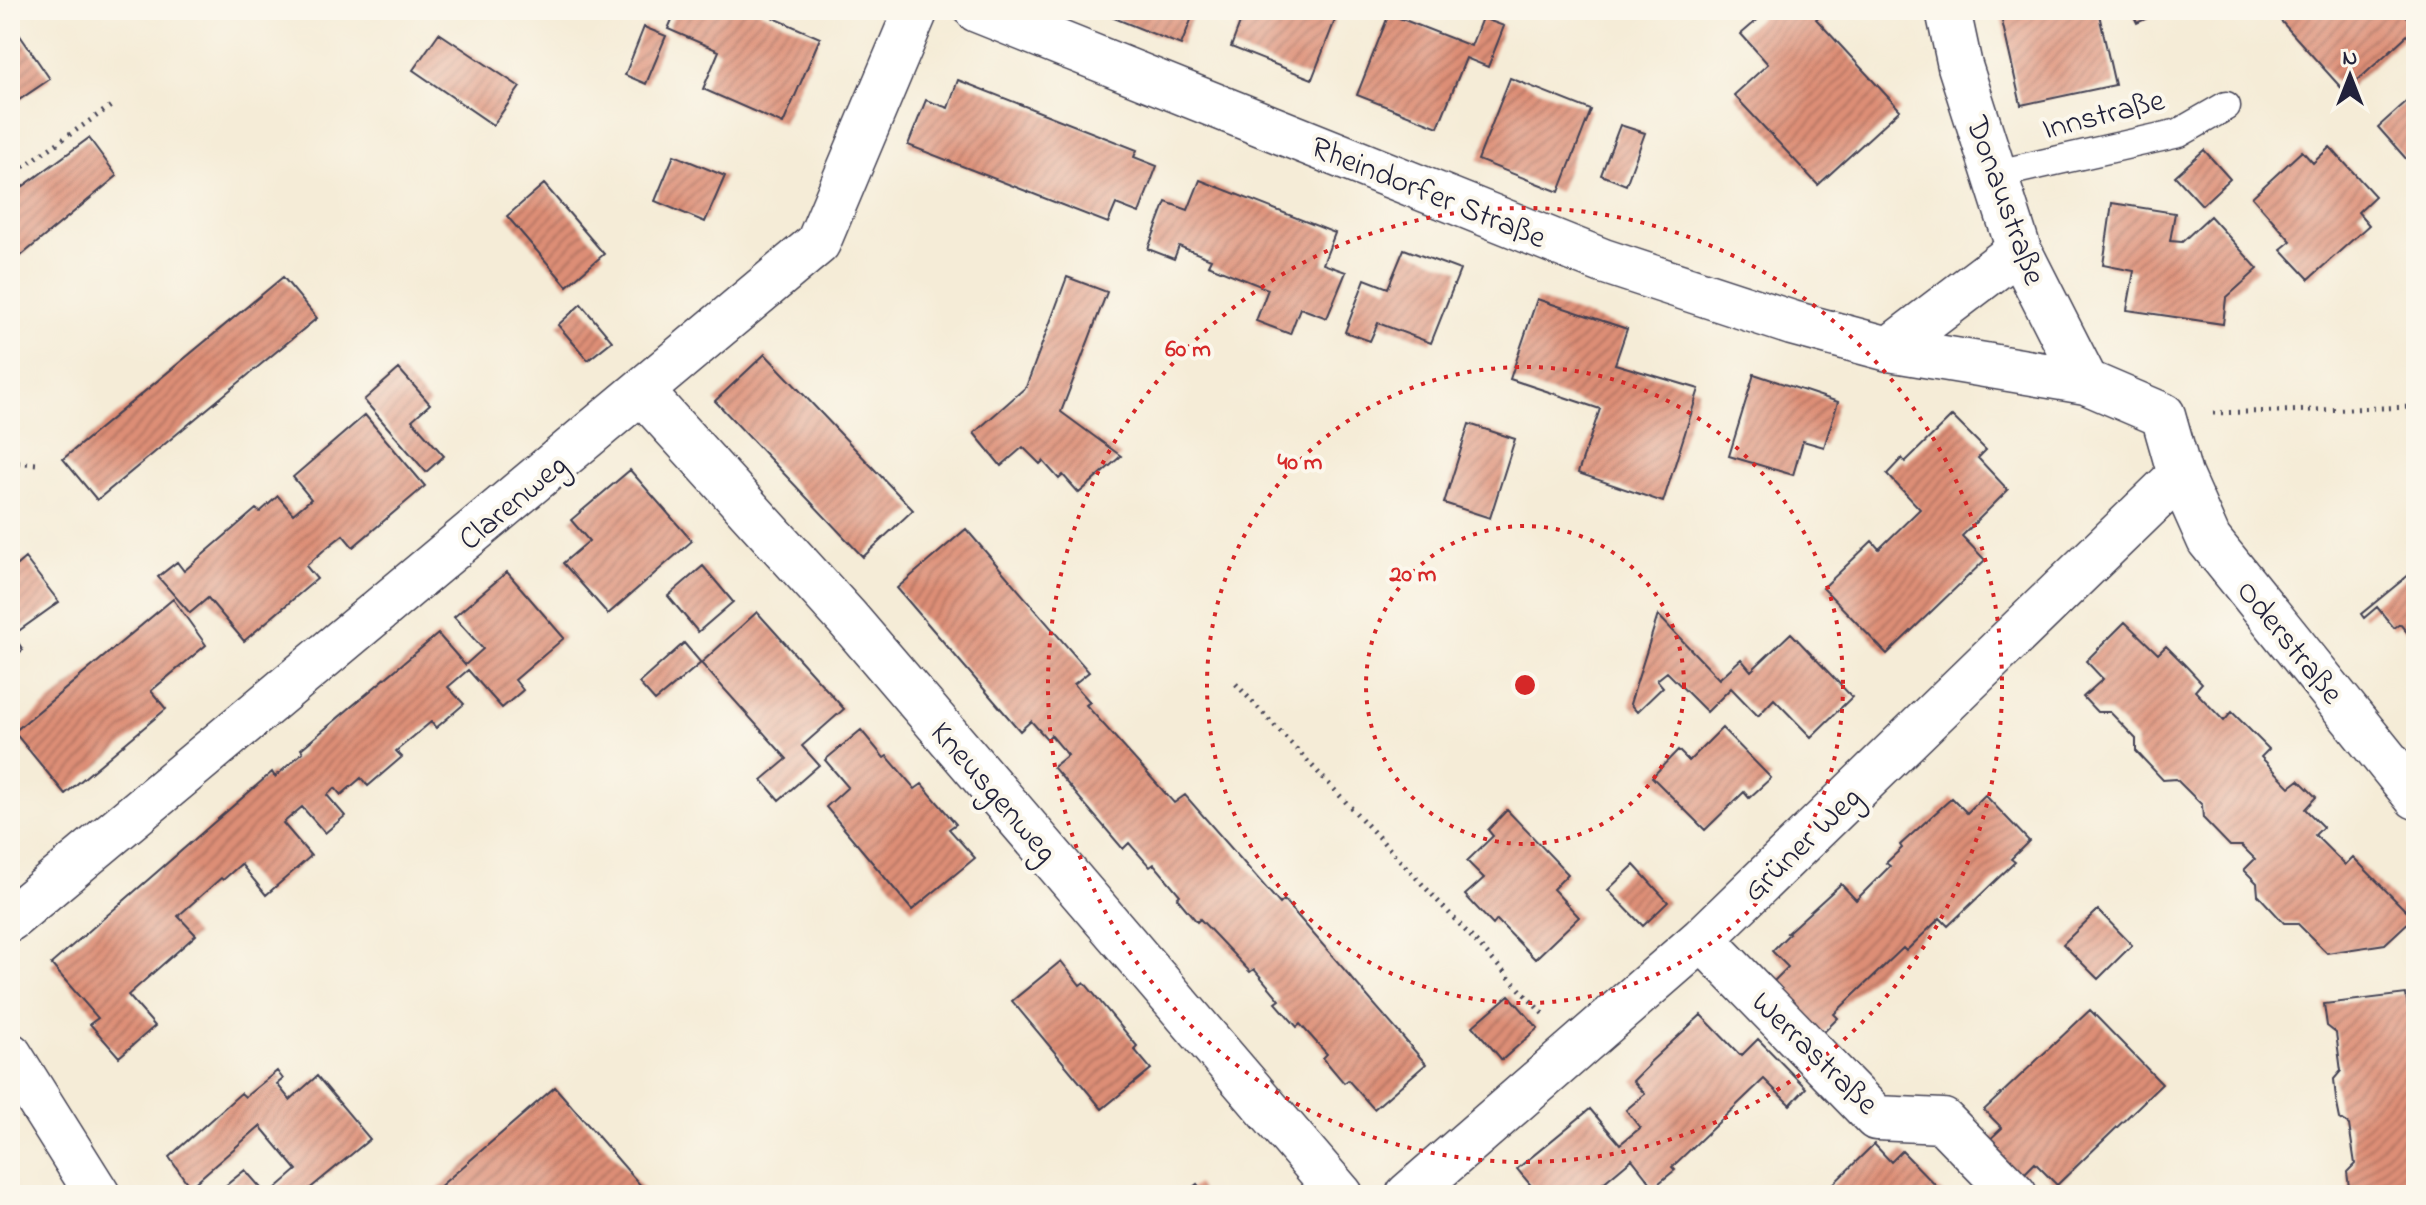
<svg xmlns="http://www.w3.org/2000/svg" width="2426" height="1205" viewBox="0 0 2426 1205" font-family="'Indie Flower',sans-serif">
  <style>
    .building { fill: url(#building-hatch) }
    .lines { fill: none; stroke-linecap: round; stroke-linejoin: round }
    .service-casing { stroke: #424052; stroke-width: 31 }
    .minor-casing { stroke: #424052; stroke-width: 47 }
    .path { stroke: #424052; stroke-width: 5; stroke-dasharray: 2 6; stroke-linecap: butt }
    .service { stroke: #fff; stroke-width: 28 }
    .minor { stroke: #fff; stroke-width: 44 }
    .ring { fill: none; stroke: #d62828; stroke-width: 4; stroke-dasharray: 4 8 }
    .labels { text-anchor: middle; stroke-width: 8; stroke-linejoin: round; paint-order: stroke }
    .street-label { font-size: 32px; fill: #22223b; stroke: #fbf7ec }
    .centre { fill: #d62828; stroke: #fbf7ec; stroke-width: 4 }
    .ring-label { font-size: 24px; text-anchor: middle; font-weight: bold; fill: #d62828; stroke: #fbf7ec; stroke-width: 8; stroke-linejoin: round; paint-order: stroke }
  </style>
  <defs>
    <pattern id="building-hatch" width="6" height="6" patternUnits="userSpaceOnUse" patternTransform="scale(2)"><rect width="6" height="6" fill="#dd8e76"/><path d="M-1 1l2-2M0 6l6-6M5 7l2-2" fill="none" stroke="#b37462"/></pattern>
  </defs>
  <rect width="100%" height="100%" fill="#fbf7ec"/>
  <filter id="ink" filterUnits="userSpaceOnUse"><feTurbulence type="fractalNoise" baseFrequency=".0125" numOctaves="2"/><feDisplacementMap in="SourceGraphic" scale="16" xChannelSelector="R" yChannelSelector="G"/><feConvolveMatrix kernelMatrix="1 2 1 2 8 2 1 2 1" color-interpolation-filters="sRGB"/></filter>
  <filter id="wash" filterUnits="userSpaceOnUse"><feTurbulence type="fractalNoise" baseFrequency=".006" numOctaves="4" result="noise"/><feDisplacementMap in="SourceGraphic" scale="32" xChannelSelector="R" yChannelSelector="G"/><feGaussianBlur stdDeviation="1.8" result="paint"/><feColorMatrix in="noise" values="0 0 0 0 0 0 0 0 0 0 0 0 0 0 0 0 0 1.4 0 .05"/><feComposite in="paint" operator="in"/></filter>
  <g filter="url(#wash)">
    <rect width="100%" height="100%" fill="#f5ecd7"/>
    <g id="blocks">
      <path class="building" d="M 676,10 L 762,10 L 760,12 L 820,38 L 783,124 L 703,89 L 719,51 L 668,29 Z
        M 1100,10 L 1195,10 L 1181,45 L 1099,12 Z
        M 1245,10 L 1339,10 L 1312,79 L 1231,47 Z
        M 1756,10 L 1826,10 L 1816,19 L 1900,110 L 1818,185 L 1734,95 L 1768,64 L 1741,34 L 1762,16 Z
        M 2010,10 L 2098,10 L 2115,85 L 2021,105 L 2000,12 Z
        M 2131,10 L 2157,10 L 2158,13 L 2137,23 Z
        M 2293,10 L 2400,10 L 2416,27 L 2345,92 L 2281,21 Z
        M 1389,14 L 1471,46 L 1482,18 L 1504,26 L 1488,67 L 1466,58 L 1438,127 L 1357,95 Z
        M 10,21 L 50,79 L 10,106 Z
        M 644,27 L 666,36 L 646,84 L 625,75 Z
        M 439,33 L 520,87 L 493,125 L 413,70 Z
        M 1510,78 L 1591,110 L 1559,192 L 1478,160 Z
        M 958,80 L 1137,150 L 1134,157 L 1157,166 L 1139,213 L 1116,204 L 1108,223 L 908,145 L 926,100 L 948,108 Z
        M 2416,93 L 2416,170 L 2378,127 Z
        M 1620,125 L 1645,133 L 1626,185 L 1601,175 Z
        M 89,138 L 117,176 L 10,265 L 10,196 Z
        M 2330,147 L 2375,196 L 2358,212 L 2369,225 L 2309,279 L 2281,249 L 2291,241 L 2252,197 L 2302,151 L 2313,163 Z
        M 2204,150 L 2230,179 L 2202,205 L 2175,176 Z
        M 674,155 L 725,176 L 705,222 L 655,201 Z
        M 1200,180 L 1335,233 L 1323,264 L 1346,272 L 1327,318 L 1300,308 L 1290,334 L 1256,321 L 1268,289 L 1208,265 L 1211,259 L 1179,246 L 1174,259 L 1148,249 L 1166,202 L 1188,210 Z
        M 544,184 L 604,254 L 567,286 L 507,216 Z
        M 2112,203 L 2175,213 L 2170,241 L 2182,242 L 2210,216 L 2258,269 L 2226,298 L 2223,324 L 2127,310 L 2134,271 L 2103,265 Z
        M 1404,249 L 1460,270 L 1431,343 L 1378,323 L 1370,341 L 1345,332 L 1365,279 L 1388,288 Z
        M 283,277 L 317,318 L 97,500 L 63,459 Z
        M 1067,277 L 1107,292 L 1061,412 L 1121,456 L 1079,493 L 1063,475 L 1059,479 L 1043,461 L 1040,464 L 1023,447 L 1001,466 L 974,433 L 1026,387 Z
        M 1537,299 L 1627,329 L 1615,364 L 1699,389 L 1663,502 L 1578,473 L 1600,409 L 1510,379 Z
        M 581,304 L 612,341 L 588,360 L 558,325 Z
        M 765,354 L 913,510 L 863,557 L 715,401 Z
        M 399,369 L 430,404 L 412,420 L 444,456 L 426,472 L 364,400 Z
        M 1754,374 L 1838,402 L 1824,447 L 1803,441 L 1793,475 L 1729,456 Z
        M 365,415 L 425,486 L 353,547 L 343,535 L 324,550 L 306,566 L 317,579 L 244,641 L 208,598 L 190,613 L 158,577 L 177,562 L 184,571 L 256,509 L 260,512 L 278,496 L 293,514 L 311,499 L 293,477 Z
        M 1952,416 L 1986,450 L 1978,458 L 2008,490 L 1962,536 L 1985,560 L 1887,654 L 1823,588 L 1872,541 L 1879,549 L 1920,509 L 1887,474 L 1902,458 L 1905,462 Z
        M 1469,424 L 1515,439 L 1490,518 L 1444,503 Z
        M 630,470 L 692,541 L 608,614 L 563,563 L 589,541 L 571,520 Z
        M 966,529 L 1089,672 L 1074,684 L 1090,702 L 1086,705 L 1174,803 L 1185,795 L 1280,904 L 1284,900 L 1426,1064 L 1374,1109 L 1348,1080 L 1344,1083 L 1323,1058 L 1327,1054 L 1300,1024 L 1297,1027 L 1276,1003 L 1280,1000 L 1254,969 L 1250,972 L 1200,919 L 1197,922 L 1177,898 L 1180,895 L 1154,864 L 1150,867 L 1129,843 L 1123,849 L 1053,767 L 1068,755 L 1051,735 L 1047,739 L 1031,721 L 1020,731 L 897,588 Z
        M 25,558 L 59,602 L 13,635 L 23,650 L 10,659 L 10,571 Z
        M 703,566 L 733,602 L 698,632 L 668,596 Z
        M 2416,569 L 2416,643 L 2400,624 L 2394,628 L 2377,607 L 2364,618 L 2361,614 Z
        M 507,572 L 564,638 L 515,680 L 523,690 L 502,708 L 468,670 L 448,687 L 464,704 L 436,728 L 431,722 L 396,751 L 402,757 L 368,786 L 361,778 L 341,795 L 335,788 L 327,795 L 345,816 L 325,833 L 302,807 L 283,823 L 311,856 L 266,895 L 241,864 L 223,880 L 221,878 L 178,916 L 196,935 L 128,995 L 155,1026 L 119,1057 L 90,1024 L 98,1018 L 51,964 L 272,772 L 275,777 L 303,752 L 301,749 L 438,634 L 465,665 L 483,649 L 454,617 Z
        M 173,599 L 206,645 L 151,691 L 166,709 L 65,794 L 14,732 Z
        M 757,612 L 844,709 L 802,746 L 819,765 L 779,800 L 762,780 L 787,759 L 701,663 L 655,701 L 639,683 L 684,643 L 701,663 Z
        M 1658,615 L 1719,679 L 1741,659 L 1751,671 L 1791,633 L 1852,697 L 1811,737 L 1774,699 L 1758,716 L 1731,688 L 1707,712 L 1667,672 L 1657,680 L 1663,687 L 1637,712 L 1630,704 Z
        M 2125,622 L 2158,654 L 2166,646 L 2184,664 L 2202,683 L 2195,691 L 2224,721 L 2232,712 L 2269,749 L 2261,757 L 2290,787 L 2299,780 L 2316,797 L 2305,809 L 2323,827 L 2315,835 L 2345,865 L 2353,857 L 2413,918 L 2385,944 L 2327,953 L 2297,923 L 2284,923 L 2258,895 L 2257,883 L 2244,870 L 2255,859 L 2242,846 L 2230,846 L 2203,818 L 2202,805 L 2176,779 L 2163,780 L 2136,751 L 2136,739 L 2110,712 L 2097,712 L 2083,697 L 2103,679 L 2086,661 Z
        M 1722,728 L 1771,778 L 1749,798 L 1744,792 L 1705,830 L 1652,777 L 1678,750 L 1689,761 Z
        M 861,730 L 884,758 L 887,756 L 915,789 L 922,784 L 956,824 L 949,829 L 975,858 L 912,910 L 826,807 L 848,787 L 825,760 Z
        M 1985,795 L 2029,841 L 2011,859 L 2015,862 L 1948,926 L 1940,918 L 1906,951 L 1903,948 L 1834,1014 L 1838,1018 L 1821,1035 L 1771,984 L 1788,967 L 1772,951 L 1789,934 L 1787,933 L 1841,884 L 1856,900 L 1890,866 L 1886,863 L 1902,848 L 1900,845 L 1952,798 L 1967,813 Z
        M 1507,810 L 1568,874 L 1553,889 L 1579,917 L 1535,959 L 1497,920 L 1493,925 L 1465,895 L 1484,878 L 1467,861 L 1493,836 L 1488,830 Z
        M 1634,865 L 1668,902 L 1643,926 L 1608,890 Z
        M 2098,910 L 2132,945 L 2098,979 L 2063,944 Z
        M 1061,961 L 1080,985 L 1084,982 L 1137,1046 L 1134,1049 L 1151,1069 L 1102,1109 L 1012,1001 Z
        M 2406,994 L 2409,1015 L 2416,1014 L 2416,1195 L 2350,1195 L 2347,1172 L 2355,1164 L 2349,1125 L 2340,1119 L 2336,1099 L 2334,1079 L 2341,1071 L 2336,1033 L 2327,1026 L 2324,1004 Z
        M 1509,995 L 1538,1028 L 1502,1060 L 1473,1026 Z
        M 2090,1010 L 2162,1084 L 2057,1185 L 2035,1163 L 2018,1180 L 1984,1145 L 2002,1128 L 1984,1110 Z
        M 1701,1015 L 1741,1056 L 1758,1039 L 1806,1088 L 1790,1105 L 1764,1079 L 1672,1167 L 1675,1170 L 1654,1187 L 1632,1159 L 1589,1195 L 1539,1195 L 1517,1169 L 1590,1109 L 1620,1144 L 1640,1128 L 1626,1110 L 1645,1094 L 1633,1081 L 1649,1065 L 1648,1064 Z
        M 277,1071 L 283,1079 L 277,1084 L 290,1100 L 317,1076 L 370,1139 L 302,1195 L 268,1195 L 297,1170 L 260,1126 L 190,1187 L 169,1157 L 241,1093 L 245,1097 Z
        M 555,1087 L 649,1195 L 430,1195 Z
        M 1874,1144 L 1891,1162 L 1902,1151 L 1945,1195 L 1822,1195 Z
        M 245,1170 L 267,1195 L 214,1195 Z
        M 1197,1184 L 1206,1195 L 1183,1195 Z"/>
    </g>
  </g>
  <g filter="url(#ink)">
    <use href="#blocks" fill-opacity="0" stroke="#424052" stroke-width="2"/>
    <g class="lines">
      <g class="service-casing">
        <path id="service" d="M 1993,175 L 2179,133 L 2226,106"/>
      </g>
      <g class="minor-casing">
        <path id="minor" d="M 977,10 L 1603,261 L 1792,323 L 1889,349 L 2086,382 L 2163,415 L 2180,475 L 2209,540 L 2416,797
          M 1948,10 L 1960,66 L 2019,250 L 2086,382
          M 1889,349 L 2019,250
          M 642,392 L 847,618 L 1341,1195
          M 10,919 L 818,243 L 916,10
          M 1702,939 L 1876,1118 L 1943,1121 L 2015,1195
          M 10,1055 L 98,1195
          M 1408,1195 L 1702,939 L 2180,475"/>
      </g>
      <path class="path" d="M 10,176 L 111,106
        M 2213,413 L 2416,407
        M 10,462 L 36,464
        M 1236,684 L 1543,1014"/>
      <use href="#service" class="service"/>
      <use href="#minor" class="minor"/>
    </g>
  </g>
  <g class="ring">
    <circle cx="1525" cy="685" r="159"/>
    <circle cx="1525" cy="685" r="318"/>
    <circle cx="1525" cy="685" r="477"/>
  </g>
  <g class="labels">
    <g class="street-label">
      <text transform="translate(2103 113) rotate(-14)" y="11">Innstraße</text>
      <text transform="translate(1429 191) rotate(22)" y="11">Rheindorfer Straße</text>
      <text transform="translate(2007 200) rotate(70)" y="11">Donaustraße</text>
      <text transform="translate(512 501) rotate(-40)" y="11">Clarenweg</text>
      <text transform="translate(2291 641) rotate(51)" y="11">Oderstraße</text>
      <text transform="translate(995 791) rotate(49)" y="11">Kneusgenweg</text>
      <text transform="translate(1801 843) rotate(-44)" y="11">Grüner Weg</text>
      <text transform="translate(1816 1052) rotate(44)" y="11">Werrastraße</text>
    </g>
  </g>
  <circle cx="1525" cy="685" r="12" class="centre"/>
  <g class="ring-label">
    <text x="1188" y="356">60 m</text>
    <text x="1300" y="469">40 m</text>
    <text x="1413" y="581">20 m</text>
  </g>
  <rect width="2426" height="1205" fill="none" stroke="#fbf7ec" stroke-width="40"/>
  <g transform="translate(2350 76)" stroke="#fbf7ec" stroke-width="6" paint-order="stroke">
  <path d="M0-6L14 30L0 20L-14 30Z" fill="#22223b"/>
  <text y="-12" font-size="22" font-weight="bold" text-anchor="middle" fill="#22223b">N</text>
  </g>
</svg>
